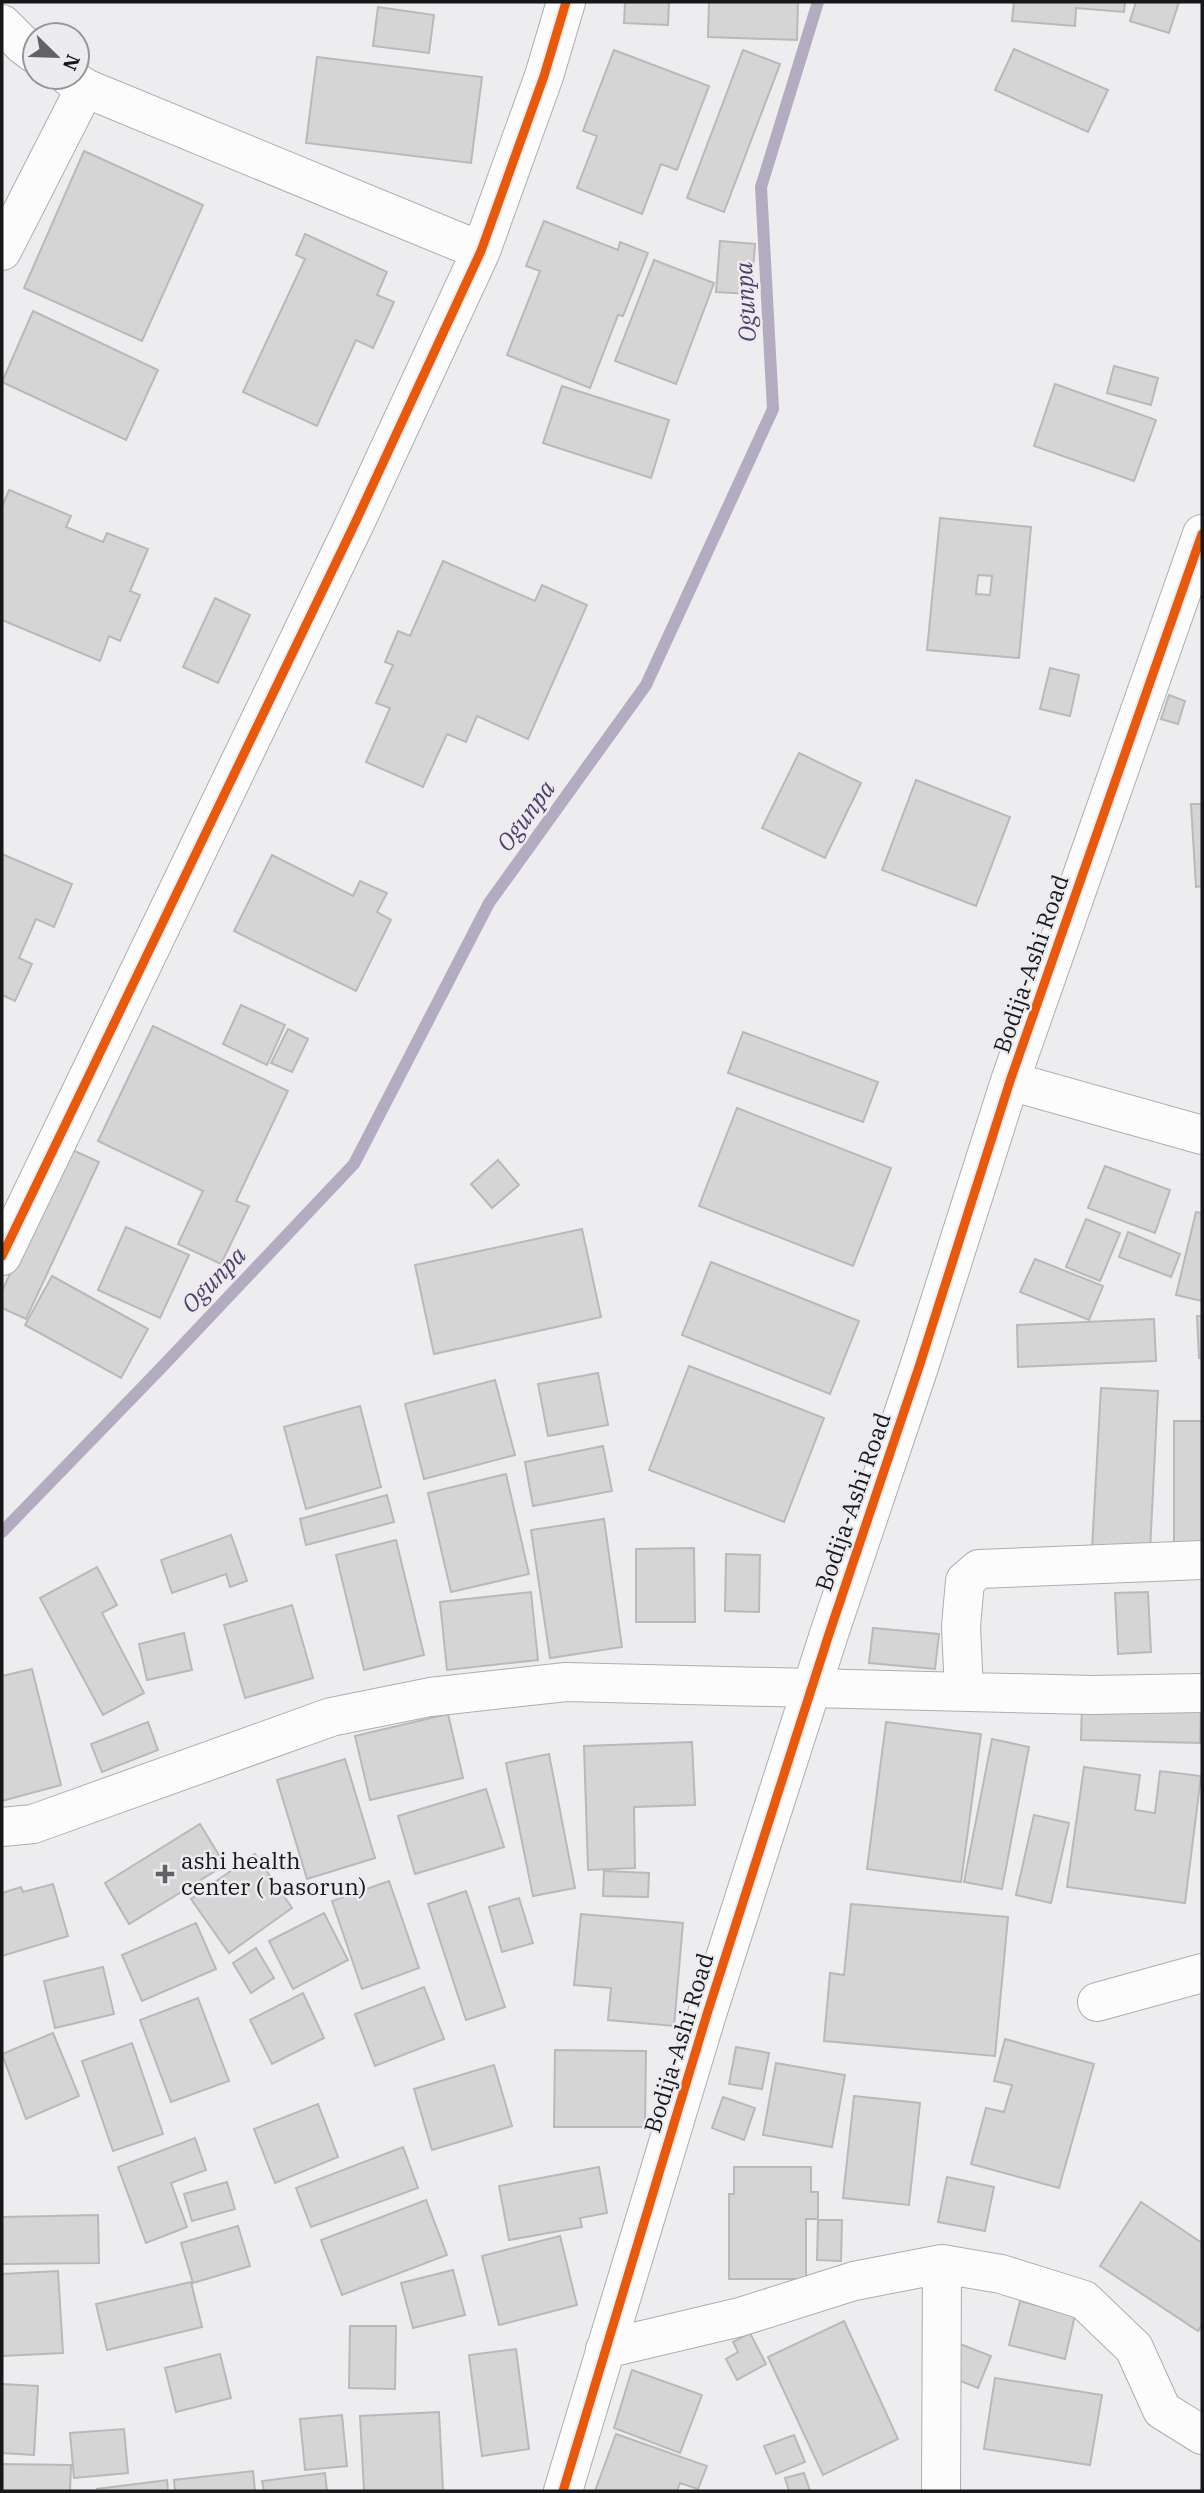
<svg xmlns="http://www.w3.org/2000/svg" width="1204" height="2493" viewBox="0 0 1204 2493" font-family="'IBM Plex Serif',serif">
  <style>
    .lines { fill: none; stroke-linecap: round; stroke-linejoin: round }
    .stream { stroke: #b3acc1; stroke-width: 12 }
    .building { fill: #d5d5d6; stroke: #b9b9ba; stroke-width: 2; fill-rule: evenodd }
    .minor-casing { stroke: #aeadaf; stroke-width: 40 }
    .minor { stroke: #fcfcfc; stroke-width: 38 }
    .cycleway-casing { stroke: #ecebef; stroke-width: 13 }
    .cycleway { stroke: #e8590c; stroke-width: 9 }
    .poi-dot { fill: #626264; stroke: #ecebef; stroke-width: 2.5 }
    .labels { text-anchor: middle; stroke-width: 5; stroke-linejoin: round; paint-order: stroke }
    .street-label { font-size: 23px; fill: #171719; stroke: #ecebef }
    .poi-label { font-size: 23px; fill: #171719; stroke: #ecebef; text-anchor: start }
    .water-label { font-size: 24px; font-style: italic; fill: #503f6b; stroke: #ecebef }
  </style>
  <rect width="100%" height="100%" fill="#edecee"/>
  <g class="lines">
    <path class="stream" d="M 2,1532 L 161,1368 L 354,1164 L 489,903 L 646,685 L 773,409 L 761,187 L 818,2"/>
  </g>
  <path class="building" d="M 625,2 L 669,2 L 668,25 L 624,23 Z
    M 709,2 L 798,2 L 797,40 L 708,37 Z
    M 1014,2 L 1125,2 L 1124,12 L 1076,8 L 1075,26 L 1012,21 Z
    M 1136,2 L 1179,2 L 1169,33 L 1130,21 Z
    M 378,7 L 434,15 L 429,53 L 373,46 Z
    M 1014,49 L 1108,90 L 1088,132 L 995,90 Z
    M 614,50 L 709,86 L 677,170 L 661,164 L 642,214 L 577,188 L 597,136 L 583,131 Z
    M 743,50 L 780,64 L 724,212 L 687,198 Z
    M 317,57 L 482,77 L 471,163 L 306,143 Z
    M 84,151 L 203,205 L 142,341 L 24,288 Z
    M 544,221 L 618,250 L 620,242 L 648,253 L 623,316 L 618,315 L 590,388 L 507,355 L 540,271 L 526,266 Z
    M 305,234 L 387,272 L 377,295 L 394,302 L 373,348 L 356,340 L 317,426 L 243,392 L 305,259 L 296,255 Z
    M 720,241 L 755,244 L 751,294 L 716,292 Z
    M 654,260 L 714,283 L 676,384 L 615,361 Z
    M 33,311 L 158,370 L 126,440 L 2,382 Z
    M 1114,366 L 1158,378 L 1151,405 L 1107,393 Z
    M 1055,384 L 1156,420 L 1134,481 L 1034,446 Z
    M 562,386 L 669,420 L 651,478 L 543,443 Z
    M 9,490 L 71,516 L 66,527 L 103,542 L 107,533 L 148,549 L 130,591 L 140,595 L 120,641 L 109,636 L 100,661 L 2,620 L 2,507 Z
    M 940,518 L 1031,527 L 1019,658 L 927,650 ZM 978,575 L 992,576 L 990,595 L 976,594 Z
    M 443,561 L 535,601 L 542,585 L 587,605 L 528,739 L 477,716 L 466,742 L 447,734 L 423,787 L 366,762 L 390,708 L 376,703 L 393,665 L 385,662 L 398,631 L 410,636 Z
    M 215,598 L 250,615 L 218,683 L 183,667 Z
    M 1050,668 L 1079,675 L 1070,716 L 1040,709 Z
    M 1169,695 L 1185,701 L 1178,724 L 1161,719 Z
    M 799,753 L 861,783 L 825,858 L 762,828 Z
    M 916,780 L 1010,817 L 976,906 L 882,870 Z
    M 1191,804 L 1202,804 L 1202,886 L 1196,887 Z
    M 2,854 L 72,884 L 54,927 L 36,919 L 19,958 L 32,964 L 15,1001 L 2,995 Z
    M 272,855 L 353,896 L 360,881 L 387,893 L 377,912 L 391,920 L 356,991 L 234,931 Z
    M 241,1005 L 285,1025 L 267,1065 L 223,1044 Z
    M 153,1026 L 288,1091 L 236,1201 L 249,1206 L 221,1264 L 178,1244 L 203,1191 L 98,1141 Z
    M 288,1029 L 308,1039 L 292,1072 L 271,1063 Z
    M 743,1032 L 878,1082 L 863,1122 L 728,1073 Z
    M 737,1108 L 891,1168 L 853,1266 L 699,1206 Z
    M 68,1148 L 99,1162 L 26,1319 L 2,1308 L 2,1291 Z
    M 498,1160 L 519,1185 L 492,1208 L 471,1184 Z
    M 1105,1166 L 1170,1190 L 1155,1233 L 1088,1208 Z
    M 1196,1212 L 1202,1213 L 1202,1301 L 1176,1295 Z
    M 1086,1219 L 1120,1233 L 1100,1281 L 1066,1267 Z
    M 126,1227 L 189,1255 L 160,1318 L 98,1290 Z
    M 582,1229 L 601,1317 L 434,1354 L 415,1265 Z
    M 1128,1232 L 1180,1254 L 1171,1277 L 1119,1257 Z
    M 1035,1259 L 1103,1286 L 1089,1320 L 1020,1292 Z
    M 711,1262 L 859,1321 L 830,1394 L 682,1335 Z
    M 52,1276 L 148,1329 L 121,1378 L 25,1325 Z
    M 1197,1316 L 1202,1316 L 1202,1358 L 1199,1358 Z
    M 1154,1319 L 1156,1361 L 1018,1367 L 1017,1325 Z
    M 689,1366 L 824,1418 L 784,1522 L 649,1470 Z
    M 598,1373 L 608,1425 L 548,1436 L 538,1384 Z
    M 495,1380 L 515,1455 L 424,1479 L 405,1404 Z
    M 1101,1388 L 1158,1391 L 1150,1551 L 1092,1548 Z
    M 360,1406 L 381,1487 L 306,1509 L 284,1427 Z
    M 1174,1421 L 1202,1421 L 1202,1548 L 1174,1548 Z
    M 603,1446 L 612,1491 L 533,1506 L 525,1462 Z
    M 506,1474 L 529,1574 L 451,1592 L 428,1493 Z
    M 387,1495 L 394,1522 L 306,1545 L 300,1519 Z
    M 604,1519 L 622,1647 L 550,1658 L 531,1530 Z
    M 231,1535 L 247,1581 L 230,1587 L 226,1574 L 172,1593 L 161,1560 Z
    M 396,1540 L 424,1655 L 364,1670 L 336,1555 Z
    M 694,1548 L 695,1622 L 636,1622 L 636,1549 Z
    M 726,1554 L 760,1555 L 759,1612 L 725,1611 Z
    M 97,1567 L 117,1605 L 102,1613 L 144,1693 L 103,1715 L 40,1598 Z
    M 531,1592 L 538,1660 L 447,1670 L 440,1602 Z
    M 1148,1592 L 1151,1652 L 1118,1654 L 1115,1593 Z
    M 292,1605 L 313,1678 L 245,1698 L 224,1625 Z
    M 873,1628 L 939,1634 L 935,1669 L 869,1663 Z
    M 184,1633 L 192,1670 L 147,1680 L 139,1644 Z
    M 32,1669 L 61,1785 L 2,1801 L 2,1676 Z
    M 1082,1704 L 1201,1706 L 1200,1743 L 1081,1740 Z
    M 448,1714 L 463,1778 L 370,1800 L 355,1736 Z
    M 148,1722 L 158,1750 L 102,1772 L 91,1744 Z
    M 886,1722 L 981,1734 L 961,1882 L 867,1869 Z
    M 992,1739 L 1029,1747 L 1002,1889 L 964,1882 Z
    M 692,1742 L 695,1805 L 634,1807 L 635,1868 L 588,1870 L 584,1746 Z
    M 549,1754 L 575,1888 L 533,1896 L 506,1763 Z
    M 345,1759 L 375,1858 L 307,1879 L 277,1780 Z
    M 1084,1767 L 1140,1775 L 1135,1810 L 1155,1813 L 1160,1771 L 1201,1776 L 1185,1903 L 1067,1887 Z
    M 486,1789 L 504,1847 L 415,1874 L 398,1816 Z
    M 1034,1815 L 1069,1823 L 1051,1903 L 1016,1895 Z
    M 200,1824 L 225,1865 L 129,1924 L 105,1883 Z
    M 255,1854 L 292,1908 L 229,1953 L 191,1899 Z
    M 604,1871 L 649,1873 L 648,1897 L 603,1896 Z
    M 389,1881 L 419,1968 L 362,1989 L 332,1901 Z
    M 53,1884 L 68,1936 L 2,1956 L 2,1893 L 21,1887 L 23,1892 Z
    M 466,1891 L 505,2007 L 466,2020 L 428,1904 Z
    M 519,1898 L 533,1943 L 502,1952 L 489,1907 Z
    M 851,1904 L 1008,1917 L 995,2056 L 824,2041 L 830,1973 L 844,1975 Z
    M 324,1913 L 348,1960 L 293,1989 L 269,1941 Z
    M 581,1914 L 683,1923 L 674,2026 L 608,2020 L 611,1988 L 574,1985 Z
    M 196,1923 L 216,1969 L 142,2001 L 122,1955 Z
    M 256,1948 L 274,1978 L 251,1993 L 233,1963 Z
    M 103,1967 L 114,2014 L 55,2028 L 44,1981 Z
    M 424,1987 L 444,2039 L 375,2066 L 355,2014 Z
    M 303,1993 L 324,2038 L 272,2064 L 250,2020 Z
    M 198,1998 L 229,2081 L 171,2102 L 140,2020 Z
    M 53,2033 L 79,2096 L 26,2119 L 2,2054 Z
    M 1005,2039 L 1094,2064 L 1059,2188 L 971,2164 L 986,2108 L 1004,2112 L 1012,2085 L 994,2081 Z
    M 132,2043 L 163,2134 L 113,2151 L 82,2061 Z
    M 736,2047 L 769,2053 L 762,2089 L 729,2084 Z
    M 555,2050 L 646,2051 L 645,2127 L 554,2127 Z
    M 776,2063 L 845,2075 L 832,2147 L 763,2135 Z
    M 494,2065 L 512,2126 L 432,2150 L 414,2089 Z
    M 854,2096 L 920,2103 L 909,2205 L 843,2198 Z
    M 723,2097 L 755,2108 L 744,2140 L 712,2128 Z
    M 318,2104 L 338,2157 L 275,2183 L 254,2129 Z
    M 195,2138 L 206,2170 L 171,2183 L 187,2227 L 146,2243 L 118,2167 Z
    M 403,2147 L 418,2188 L 311,2227 L 296,2188 Z
    M 599,2167 L 607,2213 L 580,2218 L 582,2227 L 509,2240 L 499,2186 Z
    M 734,2167 L 811,2167 L 811,2192 L 818,2192 L 818,2219 L 806,2219 L 806,2279 L 729,2279 L 729,2194 L 734,2194 Z
    M 947,2177 L 994,2187 L 985,2231 L 938,2222 Z
    M 227,2182 L 235,2209 L 192,2221 L 184,2194 Z
    M 426,2200 L 447,2255 L 342,2295 L 321,2240 Z
    M 1141,2202 L 1202,2243 L 1202,2325 L 1198,2331 L 1100,2266 Z
    M 98,2215 L 99,2263 L 2,2264 L 2,2217 Z
    M 818,2220 L 842,2220 L 841,2261 L 817,2260 Z
    M 238,2226 L 250,2266 L 193,2283 L 181,2243 Z
    M 560,2236 L 577,2305 L 499,2325 L 482,2256 Z
    M 453,2270 L 465,2315 L 413,2328 L 401,2283 Z
    M 58,2271 L 63,2353 L 2,2356 L 2,2274 Z
    M 191,2282 L 202,2327 L 107,2350 L 96,2304 Z
    M 1020,2301 L 1075,2315 L 1065,2359 L 1009,2345 Z
    M 844,2321 L 898,2439 L 823,2475 L 768,2357 Z
    M 350,2326 L 396,2326 L 395,2389 L 349,2388 Z
    M 750,2333 L 766,2364 L 737,2380 L 726,2359 L 738,2352 L 733,2342 Z
    M 960,2344 L 991,2356 L 978,2388 L 948,2376 Z
    M 516,2349 L 529,2449 L 482,2456 L 469,2355 Z
    M 220,2354 L 231,2398 L 176,2412 L 165,2368 Z
    M 632,2370 L 702,2395 L 680,2453 L 614,2428 Z
    M 995,2378 L 1102,2395 L 1090,2465 L 984,2449 Z
    M 2,2384 L 38,2386 L 34,2455 L 2,2453 Z
    M 439,2412 L 443,2491 L 364,2491 L 360,2416 Z
    M 342,2415 L 347,2466 L 305,2470 L 300,2419 Z
    M 124,2429 L 128,2473 L 74,2478 L 70,2433 Z
    M 616,2434 L 707,2466 L 698,2489 L 680,2483 L 677,2491 L 595,2491 Z
    M 794,2435 L 805,2462 L 776,2474 L 764,2446 Z
    M 2,2464 L 71,2465 L 70,2491 L 2,2491 Z
    M 253,2471 L 255,2491 L 175,2491 L 174,2480 Z
    M 325,2473 L 327,2491 L 264,2491 L 262,2481 Z
    M 804,2473 L 810,2491 L 789,2491 L 785,2478 Z
    M 167,2480 L 168,2491 L 97,2491 L 97,2489 Z"/>
  <g class="lines">
    <g class="minor-casing">
      <path id="minor" d="M 2,24 L 24,46 L 35,54
        M 69,77 L 85,88 L 481,251
        M 2,251 L 85,88
        M 1010,1081 L 1202,1135
        M 2,1256 L 356,521 L 481,251 L 544,76 L 566,2
        M 964,1692 L 961,1626 L 965,1581 L 979,1569 L 1202,1560
        M 2,1827 L 33,1824 L 331,1717 L 430,1697 L 566,1682 L 1092,1695 L 1202,1693
        M 1097,2002 L 1202,1973
        M 605,2349 L 740,2317 L 854,2281 L 942,2264 L 1001,2274 L 1084,2300 L 1134,2348 L 1162,2410 L 1202,2435
        M 563,2491 L 707,2014 L 829,1634 L 919,1367 L 1010,1081 L 1202,534
        M 941,2491 L 942,2264"/>
    </g>
    <use href="#minor" class="minor"/>
    <g class="cycleway-casing">
      <path id="cycleway" d="M 2,1256 L 356,521 L 481,251 L 544,76 L 566,2
        M 563,2491 L 707,2014 L 829,1634 L 919,1367 L 1010,1081 L 1202,534"/>
    </g>
    <use href="#cycleway" class="cycleway"/>
  </g>
  <path class="poi-dot" d="M161.5 1863.5h7v7h7v7h-7v7h-7v-7h-7v-7h7z"/>
  <g class="labels">
    <g class="street-label">
      <text transform="translate(1031 964) rotate(-71)" y="8">Bodija-Ashi Road</text>
      <text transform="translate(853 1502) rotate(-71)" y="8">Bodija-Ashi Road</text>
      <text transform="translate(679 2043) rotate(-73)" y="8">Bodija-Ashi Road</text>
    </g>
    <g class="poi-label">
      <text x="181" y="1869">ashi health<tspan x="181" dy="26">center ( basorun)</tspan></text>
    </g>
    <g class="water-label">
      <text transform="translate(746 302) rotate(-93)" y="8">Ogunpa</text>
      <text transform="translate(526 816) rotate(-54)" y="8">Ogunpa</text>
      <text transform="translate(214 1280) rotate(-46)" y="8">Ogunpa</text>
    </g>
  </g>
  <rect width="1204" height="2493" fill="none" stroke="#171719" stroke-width="7"/>
  <g transform="translate(56 56) rotate(113)"><circle r="33" fill="#ecebef" stroke="#979699" stroke-width="2"/>
  <path d="M0-5L12 26L0 18L-12 26Z" fill="#626264"/>
  <text y="-10" font-size="19" font-weight="bold" text-anchor="middle" fill="#171719">N</text>
  </g>
</svg>
